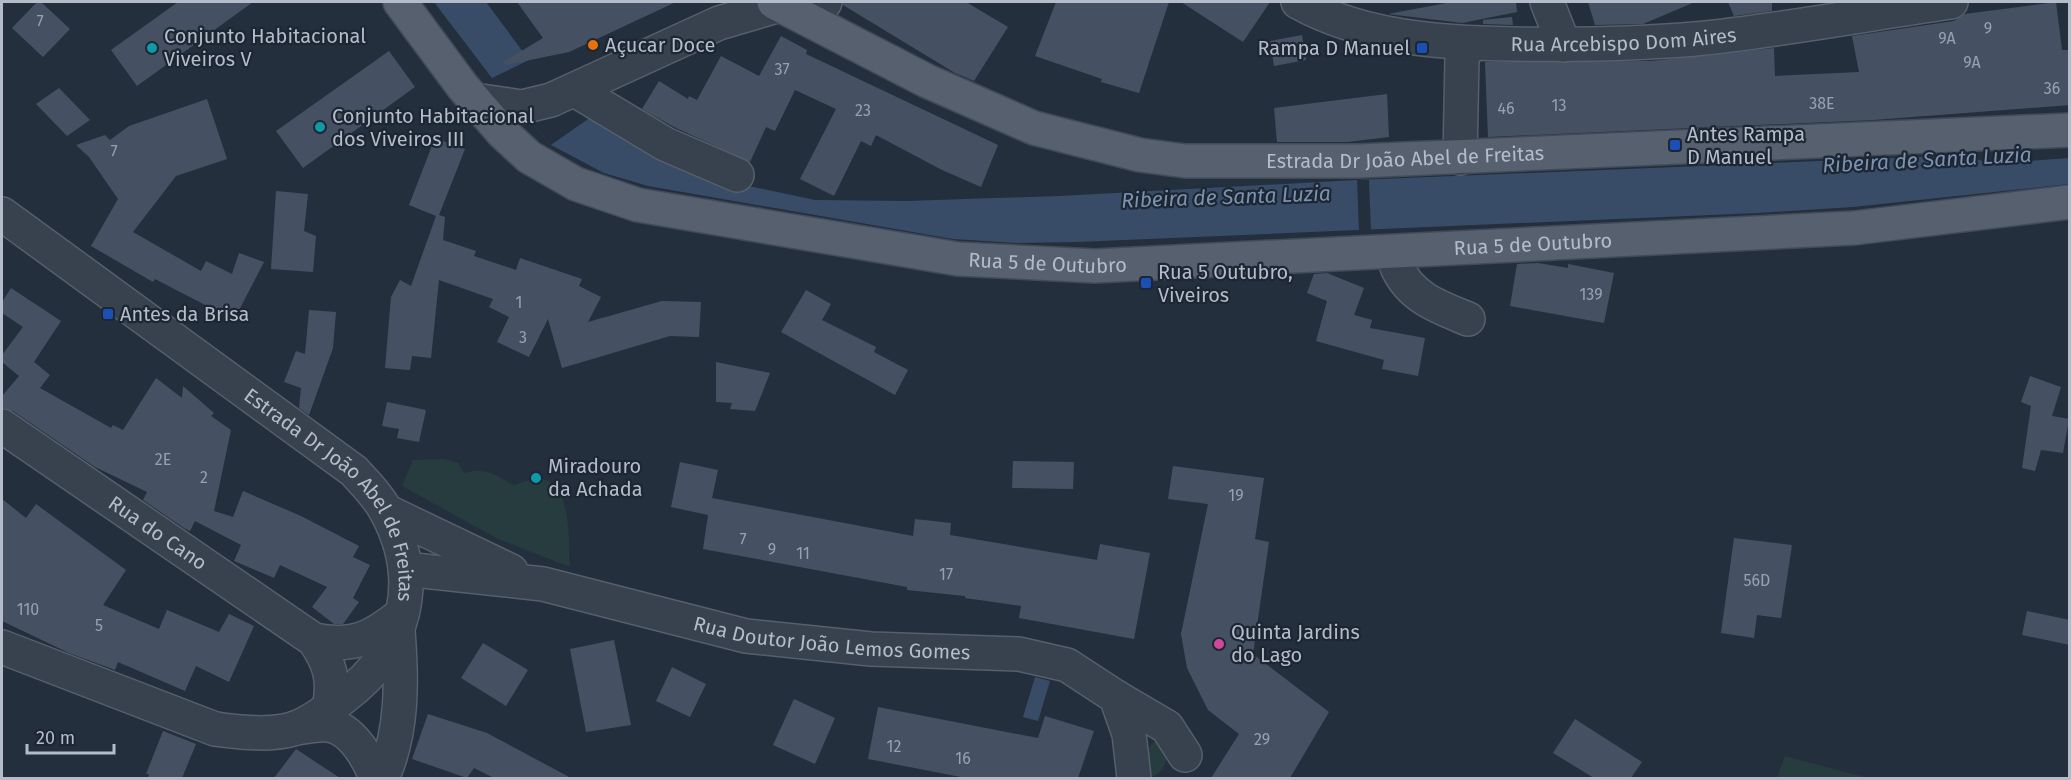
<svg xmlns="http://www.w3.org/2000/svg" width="2071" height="780" viewBox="0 0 2071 780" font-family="'Fira Sans',sans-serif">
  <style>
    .green { fill: #263c3f }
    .water { fill: #394c67 }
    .pier { fill: #242f3e }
    .building { fill: #455162 }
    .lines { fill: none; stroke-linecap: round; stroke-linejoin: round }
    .minor-casing { stroke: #565f6c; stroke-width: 36 }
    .major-casing { stroke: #414a57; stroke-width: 36 }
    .minor { stroke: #38414e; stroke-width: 33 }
    .major { stroke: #56606e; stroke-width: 33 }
    .food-dot { fill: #e8710a; stroke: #1d2633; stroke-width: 2 }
    .culture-dot { fill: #0f9aa8; stroke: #1d2633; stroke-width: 2 }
    .transit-dot { fill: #1a4fb4; stroke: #1d2633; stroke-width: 2 }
    .hotel-dot { fill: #d1479c; stroke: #1d2633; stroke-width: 2 }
    .labels { text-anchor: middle; stroke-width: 4.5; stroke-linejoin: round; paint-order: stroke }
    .number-label { font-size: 16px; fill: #98a1af }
    .poi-label { font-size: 20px; fill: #b4bcc9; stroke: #1d2633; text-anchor: start }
    .street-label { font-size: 20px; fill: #b4bcc9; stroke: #1d2633 }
    .water-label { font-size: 21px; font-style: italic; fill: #7c92b1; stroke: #1d2633 }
  </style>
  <rect width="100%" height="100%" fill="#242f3e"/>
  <path class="green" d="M 444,459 L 458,463 L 464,473 C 484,467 498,475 514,486 C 573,456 568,530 570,567 L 496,538 L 402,486 L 413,460 Z
    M 1156,740 L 1168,755 L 1162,770 L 1153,777 L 1149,774 C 1147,759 1144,750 1156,740 Z
    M 1785,756 L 1868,778 L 1777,778 Z"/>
  <path class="water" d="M 434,2 L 486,2 L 529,60 L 551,82 L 739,184 L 815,200 L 907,201 L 1060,196 L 1357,180 L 1967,155 L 1989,164 L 2069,158 L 2069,184 L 1853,207 L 1757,213 L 1077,242 L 1017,243 L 953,239 L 648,186 L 604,173 L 551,145 L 492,78 Z
    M 1035,677 L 1050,681 L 1038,721 L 1023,717 Z"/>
  <path class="pier" d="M 529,60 L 591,117 L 551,145 L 492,78 Z
    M 1357,180 L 1369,180 L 1371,231 L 1359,232 Z"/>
  <path class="building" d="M 37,2 L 41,2 L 70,29 L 43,57 L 12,28 Z
    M 178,2 L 253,2 L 137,86 L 111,50 Z
    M 517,2 L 676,2 L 569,52 L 505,65 L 503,62 L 543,38 Z
    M 843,2 L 966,2 L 1008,27 L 974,81 L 955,73 L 843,5 Z
    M 1056,2 L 1169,2 L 1139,93 L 1101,82 L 1102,79 L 1035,56 Z
    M 1181,2 L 1270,2 L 1243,42 Z
    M 1452,2 L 1516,2 L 1517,12 L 1462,23 L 1388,14 Z
    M 1588,2 L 1695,2 L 1643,24 L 1595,25 Z
    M 1728,2 L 1772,2 L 1772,11 L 1734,16 Z
    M 2056,2 L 2062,50 L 2070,50 L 2070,105 L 1873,120 L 1488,137 L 1485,62 L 1651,61 L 1774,48 L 1775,76 L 1859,72 L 1852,36 L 1954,21 L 1965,14 Z
    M 1512,17 L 1513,25 L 1483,24 L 1483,20 Z
    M 1302,35 L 1306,60 L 1274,66 L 1270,41 Z
    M 781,36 L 807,50 L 806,54 L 998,145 L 981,187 L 942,170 L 876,135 L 871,146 L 861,141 L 834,196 L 800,179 L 836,109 L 795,90 L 775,131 L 766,127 L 750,162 L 674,127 L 642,109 L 659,81 L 688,99 L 689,96 L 697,100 L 721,56 L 759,76 Z
    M 389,51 L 415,87 L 303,168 L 276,131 Z
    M 59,88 L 90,120 L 67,136 L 36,104 Z
    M 1387,94 L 1389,137 L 1348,142 L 1277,142 L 1274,108 Z
    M 207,99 L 227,159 L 176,176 L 133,232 L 201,271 L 206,261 L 232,274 L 239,253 L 264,262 L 234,320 L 155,279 L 153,282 L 91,246 L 118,199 L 89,157 L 76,145 L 105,135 L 110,140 L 129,126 Z
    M 435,138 L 465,149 L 439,215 L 445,217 L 443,240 L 476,251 L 474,256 L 516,270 L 520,258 L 582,279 L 579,286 L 601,297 L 588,322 L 662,301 L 701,302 L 699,337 L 670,336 L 562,368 L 548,319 L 529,357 L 497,342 L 509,317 L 489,307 L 493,299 L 439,280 L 431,358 L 412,356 L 410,370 L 385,368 L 391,297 L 400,280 L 411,286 L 436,216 L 409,205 Z
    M 276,191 L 308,194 L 304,231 L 316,236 L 313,272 L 271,269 Z
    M 1538,263 L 1568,268 L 1568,264 L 1614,273 L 1604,323 L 1510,306 L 1517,264 Z
    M 1327,273 L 1364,288 L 1354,315 L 1372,320 L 1370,328 L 1425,338 L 1418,376 L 1382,369 L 1384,360 L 1316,341 L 1327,301 L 1307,293 L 1314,274 Z
    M 11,288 L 61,321 L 34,362 L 50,375 L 40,388 L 111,428 L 113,425 L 123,430 L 156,378 L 182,398 L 183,386 L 214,413 L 211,416 L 231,430 L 214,511 L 233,517 L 243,491 L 301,516 L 359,546 L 353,557 L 370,565 L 353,598 L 359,602 L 343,624 L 334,624 L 312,607 L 327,587 L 280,565 L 274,578 L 234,561 L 241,545 L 195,521 L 190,531 L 184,528 L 143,500 L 147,492 L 95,467 L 13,411 L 2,408 L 2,396 L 19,376 L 2,362 L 2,355 L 23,327 L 2,313 L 2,302 Z
    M 806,290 L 831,304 L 822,320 L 876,347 L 874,352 L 908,370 L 895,395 L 781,332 Z
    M 309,310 L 336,312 L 333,348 L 309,415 L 299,408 L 301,388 L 284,382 L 296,351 L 305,354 Z
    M 716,362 L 770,373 L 755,411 L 730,409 L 732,403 L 716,402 Z
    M 2030,376 L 2061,387 L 2052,416 L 2069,419 L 2063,453 L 2041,450 L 2035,471 L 2022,468 L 2031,406 L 2021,402 Z
    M 387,402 L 426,410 L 419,442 L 397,438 L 399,429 L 382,426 Z
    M 1013,461 L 1074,462 L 1073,489 L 1012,488 Z
    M 680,462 L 718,470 L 712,498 L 913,536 L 915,519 L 951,523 L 950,535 L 1097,560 L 1100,544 L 1150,553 L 1134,639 L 1019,618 L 1021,606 L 965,598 L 965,596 L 907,590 L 907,587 L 703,549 L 708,515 L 671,507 Z
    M 1173,466 L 1264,478 L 1255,539 L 1269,542 L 1253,654 L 1329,712 L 1290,778 L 1211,778 L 1239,734 L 1208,710 L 1187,668 L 1181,634 L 1208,504 L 1168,499 Z
    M 2,499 L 26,518 L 36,504 L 126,570 L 103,605 L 159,629 L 167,610 L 219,632 L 229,614 L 254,626 L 229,682 L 196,666 L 185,691 L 118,662 L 115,670 L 69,653 L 2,621 Z
    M 1734,538 L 1792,545 L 1781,618 L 1757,615 L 1754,638 L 1721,633 Z
    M 2027,611 L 2070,620 L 2070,645 L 2022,635 Z
    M 614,640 L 631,725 L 586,732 L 570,649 Z
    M 483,643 L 528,670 L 506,706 L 461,678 Z
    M 672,667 L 706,684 L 690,717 L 656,701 Z
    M 794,699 L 835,718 L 815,764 L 773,745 Z
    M 878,707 L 1038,738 L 1045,716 L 1094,731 L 1078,778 L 966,778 L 868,759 Z
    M 428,714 L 487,733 L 571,778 L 494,778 L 474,768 L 467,778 L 412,759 Z
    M 1575,719 L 1642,762 L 1631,778 L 1594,778 L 1553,753 Z
    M 163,731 L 196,744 L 182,778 L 148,778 L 149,774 L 146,774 Z
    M 296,749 L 340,778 L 274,778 Z"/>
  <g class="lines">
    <g class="minor-casing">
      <g id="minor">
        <path id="s1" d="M 1298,2 C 1363,38 1441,43 1514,44 C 1574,45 1635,44 1695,39 C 1779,31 1867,14 1951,2"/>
        <path d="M 1547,2 L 1564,45"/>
        <path d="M 812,21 L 825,2"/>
        <path d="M 575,90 L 665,144 L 737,175"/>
        <path d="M 474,100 L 522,107 L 551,100 L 719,23 L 780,5"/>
        <path d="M 1460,158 L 1462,58 L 1470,43"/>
        <path id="s2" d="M 2,214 L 354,471 C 366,484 378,496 386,511 C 424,581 406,650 344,697 C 329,709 311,723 293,729 C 267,736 241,732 215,729 L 2,647"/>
        <path d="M 1397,267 C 1411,298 1439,307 1468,319"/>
        <path id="s3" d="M 2,426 L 314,640 C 330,663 335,680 329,708"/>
        <path d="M 386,511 L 511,571"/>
        <path id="s4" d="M 405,569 L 543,584 L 746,636 L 871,649 L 1019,654 L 1067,665 L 1116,697 L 1129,734 L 1134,778"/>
        <path d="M 314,640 C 353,648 372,638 402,614"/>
        <path d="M 1116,697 L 1167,727 L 1185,755"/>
        <path d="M 295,728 C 305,727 318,724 328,725 C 352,728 369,759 376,778"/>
        <path d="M 382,778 C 403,733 402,680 398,631"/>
      </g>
    </g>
    <g class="major-casing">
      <g id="major">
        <path id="s5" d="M 400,2 L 463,87 L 502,132 L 529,157 L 576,184 L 638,205 L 958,259 L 1095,266 L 1854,228 L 2070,202"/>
        <path id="s6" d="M 774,2 L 927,81 L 1034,128 L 1140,155 L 1185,161 L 1358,161 L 2070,130"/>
      </g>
    </g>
    <use href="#minor" class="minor"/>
    <use href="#major" class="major"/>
  </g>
  <circle class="food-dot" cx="593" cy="45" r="6"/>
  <g class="culture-dot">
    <circle cx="152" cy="48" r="6"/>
    <circle cx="320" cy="127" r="6"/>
    <circle cx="536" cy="478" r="6"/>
  </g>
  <g class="transit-dot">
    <rect x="1416" y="42" width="12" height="12" rx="3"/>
    <rect x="1669" y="139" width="12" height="12" rx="3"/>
    <rect x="1140" y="277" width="12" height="12" rx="3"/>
    <rect x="102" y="308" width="12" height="12" rx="3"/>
  </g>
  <circle class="hotel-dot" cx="1219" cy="644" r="6"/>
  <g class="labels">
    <g class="number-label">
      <text x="40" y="27">7</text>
      <text x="1988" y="34">9</text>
      <text x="1947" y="44">9A</text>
      <text x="1972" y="68">9A</text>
      <text x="782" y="75">37</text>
      <text x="2052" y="94">36</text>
      <text x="1822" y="109">38E</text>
      <text x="1559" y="111">13</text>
      <text x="1506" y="114">46</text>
      <text x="863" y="116">23</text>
      <text x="114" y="157">7</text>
      <text x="1591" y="300">139</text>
      <text x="519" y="308">1</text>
      <text x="523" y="343">3</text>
      <text x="163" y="465">2E</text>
      <text x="204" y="483">2</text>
      <text x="1236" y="501">19</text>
      <text x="743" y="545">7</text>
      <text x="772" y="555">9</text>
      <text x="803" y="559">11</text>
      <text x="946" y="580">17</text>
      <text x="1757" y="586">56D</text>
      <text x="28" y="615">110</text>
      <text x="99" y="631">5</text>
      <text x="1262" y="745">29</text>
      <text x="894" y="752">12</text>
      <text x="963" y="764">16</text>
    </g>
    <g class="poi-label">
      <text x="164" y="43">Conjunto Habitacional<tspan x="164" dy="23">Viveiros V</tspan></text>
      <text x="605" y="52">Açucar Doce</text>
      <text x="1410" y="55" text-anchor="end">Rampa D Manuel</text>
      <text x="332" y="123">Conjunto Habitacional<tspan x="332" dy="23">dos Viveiros III</tspan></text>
      <text x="1687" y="141">Antes Rampa<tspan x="1687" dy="23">D Manuel</tspan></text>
      <text x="1158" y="279">Rua 5 Outubro,<tspan x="1158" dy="23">Viveiros</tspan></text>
      <text x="120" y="321">Antes da Brisa</text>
      <text x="548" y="473">Miradouro<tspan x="548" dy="23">da Achada</tspan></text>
      <text x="1231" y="639">Quinta Jardins<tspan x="1231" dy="23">do Lago</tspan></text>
    </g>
    <g class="street-label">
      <text dy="7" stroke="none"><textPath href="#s1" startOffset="332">Rua Arcebispo Dom Aires</textPath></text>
      <text dy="7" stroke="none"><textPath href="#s6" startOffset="664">Estrada Dr João Abel de Freitas</textPath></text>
      <text dy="7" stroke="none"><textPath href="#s5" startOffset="1222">Rua 5 de Outubro</textPath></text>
      <text dy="7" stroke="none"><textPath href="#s5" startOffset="736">Rua 5 de Outubro</textPath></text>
      <text dy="7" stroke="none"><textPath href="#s2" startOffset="442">Estrada Dr João Abel de Freitas</textPath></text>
      <text dy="7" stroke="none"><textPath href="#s3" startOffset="189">Rua do Cano</textPath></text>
      <text dy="7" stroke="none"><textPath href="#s4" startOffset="434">Rua Doutor João Lemos Gomes</textPath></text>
    </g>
    <g class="water-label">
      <text transform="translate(1927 160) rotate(-3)" y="7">Ribeira de Santa Luzia</text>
      <text transform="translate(1226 197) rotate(-2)" y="7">Ribeira de Santa Luzia</text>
    </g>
  </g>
  <rect width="2071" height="780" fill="none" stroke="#b4bcc9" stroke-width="6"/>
  <path d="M27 744v9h87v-9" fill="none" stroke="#b4bcc9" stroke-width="3"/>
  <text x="36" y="744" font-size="18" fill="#b4bcc9" stroke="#1d2633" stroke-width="4.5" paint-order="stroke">20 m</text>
</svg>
